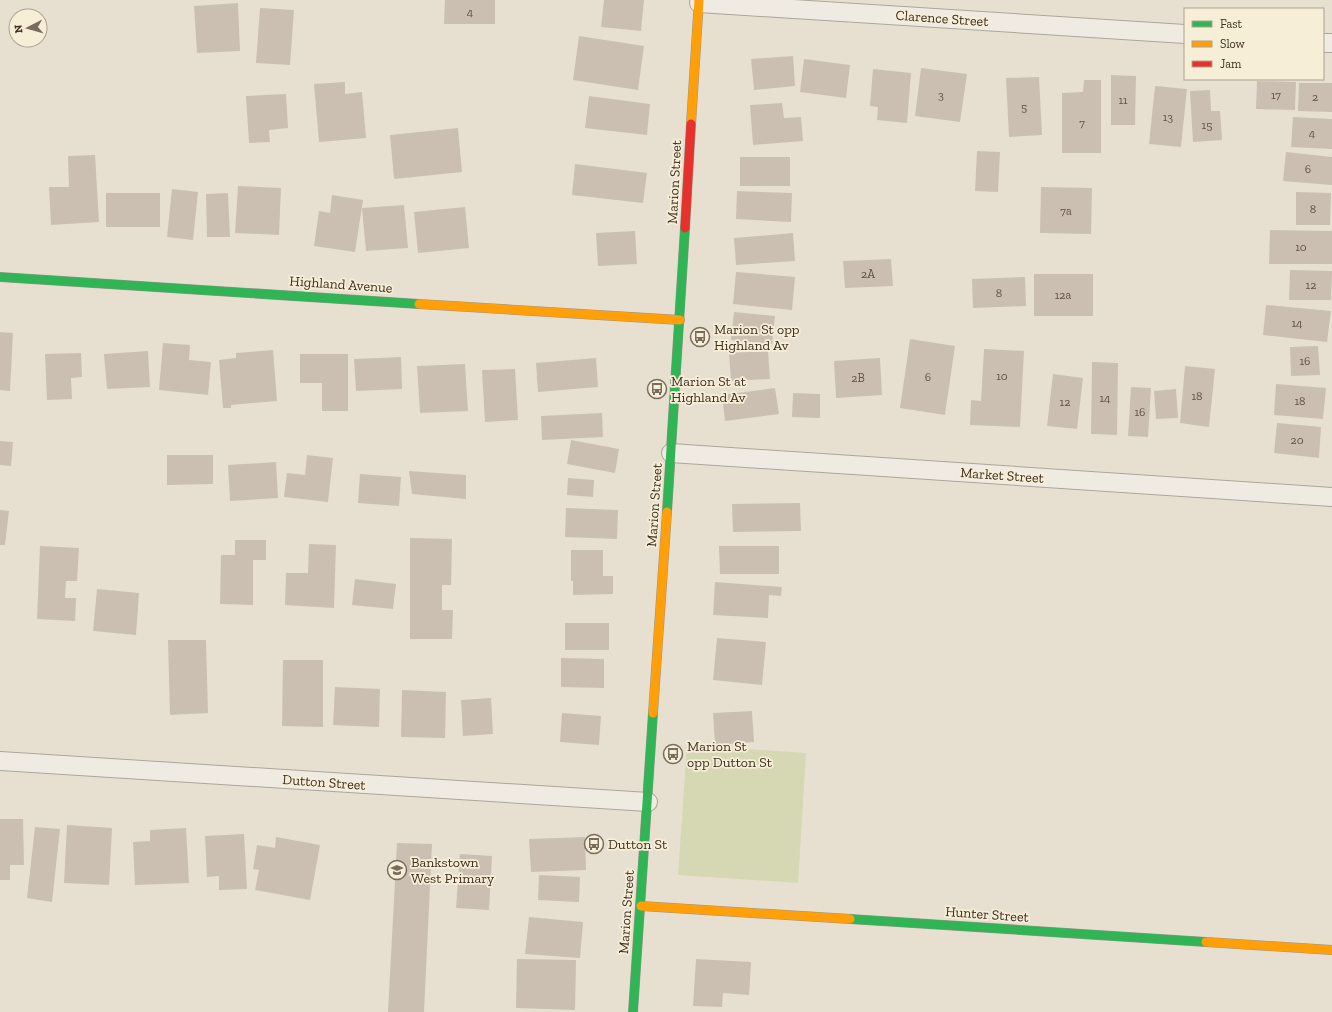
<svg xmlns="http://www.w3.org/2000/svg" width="1332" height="1012" font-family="'Zilla Slab',serif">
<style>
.green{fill:#d6d7b3}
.building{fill:#cbbfb2}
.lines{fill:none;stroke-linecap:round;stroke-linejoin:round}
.street-casing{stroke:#ada599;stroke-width:20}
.fast-casing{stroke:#9c958a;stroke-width:10}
.slow-casing{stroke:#9c958a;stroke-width:10}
.jam-casing{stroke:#9c958a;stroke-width:10}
.street{stroke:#efebe3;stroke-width:18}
.fast{stroke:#30b455;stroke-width:9}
.slow{stroke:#ff9f0a;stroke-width:9}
.jam{stroke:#e5322d;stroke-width:9}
.labels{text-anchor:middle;stroke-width:3.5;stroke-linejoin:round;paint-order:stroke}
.number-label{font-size:12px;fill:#605244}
.street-label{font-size:14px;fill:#3d2e20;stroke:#f7eed8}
.poi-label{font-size:14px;fill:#3d2e20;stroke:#f7eed8;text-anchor:start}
</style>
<rect width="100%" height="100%" fill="#e7e0d1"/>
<path class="green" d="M 687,745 L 806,753 L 798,883 L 678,875 Z"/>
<g class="building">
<path d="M 445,0 L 495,0 L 495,24 L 444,24 Z"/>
<path d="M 604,0 L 644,0 L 641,31 L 601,27 Z"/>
<path d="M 238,3 L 240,51 L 197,53 L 194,6 Z"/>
<path d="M 260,8 L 294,10 L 290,65 L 256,63 Z"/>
<path d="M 579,36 L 644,46 L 638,90 L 573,80 Z"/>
<path d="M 793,56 L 795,86 L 754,90 L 751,59 Z"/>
<path d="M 804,59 L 850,65 L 846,98 L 800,92 Z"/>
<path d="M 921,68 L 967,74 L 960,122 L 915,116 Z"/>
<path d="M 873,69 L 911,73 L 907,123 L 877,120 L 878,107 L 870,106 Z"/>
<path d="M 1111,75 L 1136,76 L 1135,125 L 1111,125 Z"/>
<path d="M 1039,77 L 1042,135 L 1009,137 L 1006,78 Z"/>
<path d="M 1084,80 L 1101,80 L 1101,153 L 1062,153 L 1062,93 L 1083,92 Z"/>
<path d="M 1257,81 L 1296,82 L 1295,110 L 1256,109 Z"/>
<path d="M 345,82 L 345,94 L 362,92 L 366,138 L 319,142 L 314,84 Z"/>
<path d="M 1299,83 L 1332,83 L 1332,112 L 1298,111 Z"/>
<path d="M 1155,86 L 1187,89 L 1181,147 L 1149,144 Z"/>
<path d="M 1210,90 L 1211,111 L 1220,111 L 1222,140 L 1193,142 L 1190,91 Z"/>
<path d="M 286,94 L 288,128 L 269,130 L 270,142 L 249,143 L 246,96 Z"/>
<path d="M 589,96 L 650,104 L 647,135 L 585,128 Z"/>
<path d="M 782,103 L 784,118 L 801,117 L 803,141 L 753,145 L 750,105 Z"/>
<path d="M 1293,117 L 1332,119 L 1332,149 L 1291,147 Z"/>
<path d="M 458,128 L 462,172 L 394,179 L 390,135 Z"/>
<path d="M 977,151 L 1000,152 L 998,192 L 975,191 Z"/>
<path d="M 1286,152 L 1332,157 L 1332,185 L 1283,181 Z"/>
<path d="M 95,155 L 99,222 L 51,225 L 49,187 L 69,187 L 68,156 Z"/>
<rect x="740" y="157" width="50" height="29"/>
<path d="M 575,164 L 647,173 L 643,203 L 572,195 Z"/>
<path d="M 238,186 L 281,188 L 279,235 L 235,233 Z"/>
<path d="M 1041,187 L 1092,188 L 1091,234 L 1040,233 Z"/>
<path d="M 172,189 L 198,192 L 193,240 L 167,237 Z"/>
<path d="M 737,191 L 792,193 L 791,222 L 736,219 Z"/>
<path d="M 1296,192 L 1331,193 L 1330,225 L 1296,225 Z"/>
<rect x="106" y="193" width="54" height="34"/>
<path d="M 228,193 L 230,237 L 207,237 L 206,194 Z"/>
<path d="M 332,195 L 363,200 L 355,252 L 314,246 L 319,211 L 330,213 Z"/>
<path d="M 404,205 L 408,248 L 366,251 L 362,208 Z"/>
<path d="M 465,207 L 469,248 L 418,253 L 414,212 Z"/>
<path d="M 1270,230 L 1332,231 L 1332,264 L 1269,264 Z"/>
<path d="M 635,231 L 637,264 L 598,266 L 596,233 Z"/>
<path d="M 793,233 L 795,261 L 736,265 L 734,238 Z"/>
<path d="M 891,259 L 893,286 L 845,288 L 843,261 Z"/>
<path d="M 1290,270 L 1332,271 L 1331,300 L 1289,300 Z"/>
<path d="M 736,272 L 795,277 L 792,310 L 733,304 Z"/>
<rect x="1034" y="274" width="59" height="42"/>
<path d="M 1025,277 L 1026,306 L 973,308 L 972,279 Z"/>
<path d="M 1266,305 L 1331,311 L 1327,342 L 1263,335 Z"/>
<path d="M 734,312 L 775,316 L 772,344 L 731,340 Z"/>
<path d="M 0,332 L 13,333 L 10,391 L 0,390 Z"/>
<path d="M 910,339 L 955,346 L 945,415 L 900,408 Z"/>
<path d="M 163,343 L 190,345 L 189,360 L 211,362 L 208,395 L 159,390 Z"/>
<path d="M 1318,346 L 1320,375 L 1291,376 L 1290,347 Z"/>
<path d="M 984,349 L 1024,351 L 1020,427 L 970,425 L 971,400 L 981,401 Z"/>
<path d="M 273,350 L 277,401 L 231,405 L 231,408 L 223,408 L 219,360 L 236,358 L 236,353 Z"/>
<path d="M 148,351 L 150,387 L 107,389 L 104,354 Z"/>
<path d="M 768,351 L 770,379 L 731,381 L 729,353 Z"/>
<path d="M 81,353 L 82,377 L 71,378 L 72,399 L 47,400 L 45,354 Z"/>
<path d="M 300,354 L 348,354 L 348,411 L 322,411 L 322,383 L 300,383 Z"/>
<path d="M 401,357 L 402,389 L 356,391 L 354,359 Z"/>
<path d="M 596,358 L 598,387 L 538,392 L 536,363 Z"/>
<path d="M 880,358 L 882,395 L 836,398 L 834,361 Z"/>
<path d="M 1092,362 L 1118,363 L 1117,435 L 1091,434 Z"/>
<path d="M 465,364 L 468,411 L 420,413 L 417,366 Z"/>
<path d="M 1185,366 L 1215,369 L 1209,427 L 1180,423 Z"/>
<path d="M 515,369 L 518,420 L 485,422 L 482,370 Z"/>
<path d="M 1053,374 L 1083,378 L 1077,429 L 1047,426 Z"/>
<path d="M 1276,384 L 1326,388 L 1323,419 L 1274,415 Z"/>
<path d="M 1131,387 L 1151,388 L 1148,437 L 1128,436 Z"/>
<path d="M 775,388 L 779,414 L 725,421 L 722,395 Z"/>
<path d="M 1176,389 L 1178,418 L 1156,419 L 1154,391 Z"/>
<path d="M 793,393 L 820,394 L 820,418 L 792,417 Z"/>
<path d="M 602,413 L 603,437 L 542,440 L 541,416 Z"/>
<path d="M 1277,423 L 1321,427 L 1319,458 L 1274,453 Z"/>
<path d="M 571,440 L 619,449 L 615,473 L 567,464 Z"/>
<path d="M 0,441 L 13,442 L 11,466 L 0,465 Z"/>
<path d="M 167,455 L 213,455 L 213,484 L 167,485 Z"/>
<path d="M 307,455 L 333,458 L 328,502 L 284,497 L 287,473 L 305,475 Z"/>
<path d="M 276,462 L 278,498 L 230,501 L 228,465 Z"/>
<path d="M 409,471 L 466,475 L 466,499 L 412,494 Z"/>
<path d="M 360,474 L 401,477 L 399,506 L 358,503 Z"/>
<path d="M 568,478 L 594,480 L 593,497 L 567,495 Z"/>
<path d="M 800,503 L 801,531 L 733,532 L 732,504 Z"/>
<path d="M 566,508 L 618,510 L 617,539 L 565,537 Z"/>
<path d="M 0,510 L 9,511 L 5,545 L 0,545 Z"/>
<path d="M 410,538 L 452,539 L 451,585 L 442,585 L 442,610 L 453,610 L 452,639 L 410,639 Z"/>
<path d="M 235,540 L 266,540 L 266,560 L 253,560 L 253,605 L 220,604 L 221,555 L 235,555 Z"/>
<path d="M 309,544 L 336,545 L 334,608 L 285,605 L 286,573 L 308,573 Z"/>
<path d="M 40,546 L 79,548 L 77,581 L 66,581 L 65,598 L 76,598 L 75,621 L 37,619 Z"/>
<path d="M 719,546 L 779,546 L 779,574 L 720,574 Z"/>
<path d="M 571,550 L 603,550 L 603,576 L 613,576 L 613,594 L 573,595 L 573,581 L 571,581 Z"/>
<path d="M 355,579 L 396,584 L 393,609 L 352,605 Z"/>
<path d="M 715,582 L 782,587 L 781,596 L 769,595 L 768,618 L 713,615 Z"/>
<path d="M 97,589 L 139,593 L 136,635 L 93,631 Z"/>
<rect x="565" y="623" width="44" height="27"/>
<path d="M 717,638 L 766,642 L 762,685 L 713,680 Z"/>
<path d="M 168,640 L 206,640 L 208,713 L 170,715 Z"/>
<path d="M 561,658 L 604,659 L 604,688 L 561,687 Z"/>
<path d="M 283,660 L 323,660 L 323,727 L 282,726 Z"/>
<path d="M 335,687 L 380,689 L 379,727 L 333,725 Z"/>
<path d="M 402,690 L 446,692 L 445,738 L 401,737 Z"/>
<path d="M 491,698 L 493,734 L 463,736 L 461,700 Z"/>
<path d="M 752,711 L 754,742 L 715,745 L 713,713 Z"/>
<path d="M 562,713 L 601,716 L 599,745 L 560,742 Z"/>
<path d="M 0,819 L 23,819 L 24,865 L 10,865 L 10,880 L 0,880 Z"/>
<path d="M 67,825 L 112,828 L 109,885 L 64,883 Z"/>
<path d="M 35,827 L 60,829 L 52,902 L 27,898 Z"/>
<path d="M 186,828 L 189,883 L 135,885 L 133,842 L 150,841 L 150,830 Z"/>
<path d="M 244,834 L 247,889 L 219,890 L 219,876 L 207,877 L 205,836 Z"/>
<path d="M 276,837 L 320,845 L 310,900 L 255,890 L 259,870 L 253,869 L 257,845 L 275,848 Z"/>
<path d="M 585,837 L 586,870 L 531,872 L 529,839 Z"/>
<path d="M 397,843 L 432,844 L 424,1012 L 388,1012 Z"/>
<path d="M 460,854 L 492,856 L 489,910 L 456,908 Z"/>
<path d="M 539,875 L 580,877 L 579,902 L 538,900 Z"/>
<path d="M 529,917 L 583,922 L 580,958 L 525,954 Z"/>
<path d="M 517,959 L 576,960 L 575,1010 L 516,1008 Z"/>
<path d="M 696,959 L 751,962 L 749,995 L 723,993 L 722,1007 L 693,1006 Z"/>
</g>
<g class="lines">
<defs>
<g id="street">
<path d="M 699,3 L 1185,34"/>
<path d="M 1323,43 L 1332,43"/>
<path d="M 671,453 L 1332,497"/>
<path d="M 0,761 L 648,802"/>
</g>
<g id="fast">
<path d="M 0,277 L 419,304"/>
<path d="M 667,512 L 685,228"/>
<path d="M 850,919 L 1206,942"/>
<path d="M 633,1012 L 653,713"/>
</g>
<g id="slow">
<path d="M 691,124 L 699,0"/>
<path d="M 419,304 L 680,320"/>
<path d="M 653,713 L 667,512"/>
<path d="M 641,906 L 850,919"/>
<path d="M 1206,942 L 1332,950"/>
</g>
<path id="jam" d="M 685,228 L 691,124"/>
</defs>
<use href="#street" class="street-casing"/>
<use href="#fast" class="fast-casing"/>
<use href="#slow" class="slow-casing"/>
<use href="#jam" class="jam-casing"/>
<use href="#street" class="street"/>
<use href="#fast" class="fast"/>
<use href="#slow" class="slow"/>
<use href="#jam" class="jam"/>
</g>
<defs>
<symbol id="bus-ring" viewBox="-11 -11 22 22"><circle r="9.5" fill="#f7eed8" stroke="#786c5e" stroke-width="1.5"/><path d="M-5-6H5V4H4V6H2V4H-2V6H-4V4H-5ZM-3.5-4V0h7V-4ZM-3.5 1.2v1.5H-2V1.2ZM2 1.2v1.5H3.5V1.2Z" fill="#786c5e"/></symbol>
<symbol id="school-ring" viewBox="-11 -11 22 22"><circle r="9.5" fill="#f7eed8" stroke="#786c5e" stroke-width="1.5"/><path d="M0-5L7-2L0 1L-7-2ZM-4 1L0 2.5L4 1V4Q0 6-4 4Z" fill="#786c5e"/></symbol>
</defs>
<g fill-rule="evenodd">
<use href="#bus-ring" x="689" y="326" width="22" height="22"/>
<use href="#bus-ring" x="646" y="378" width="22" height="22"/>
<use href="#bus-ring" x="662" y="743" width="22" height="22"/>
<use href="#bus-ring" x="583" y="833" width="22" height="22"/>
<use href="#school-ring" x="386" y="859" width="22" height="22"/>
</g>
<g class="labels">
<g class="number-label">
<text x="470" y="16">4</text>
<text x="941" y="99">3</text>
<text x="1276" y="99">17</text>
<text x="1315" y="101">2</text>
<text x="1123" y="104">11</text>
<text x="1024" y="111">5</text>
<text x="1168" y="121">13</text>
<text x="1082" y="127">7</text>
<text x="1207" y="129">15</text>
<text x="1312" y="137">4</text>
<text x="1308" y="173">6</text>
<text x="1313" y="213">8</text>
<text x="1066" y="215">7a</text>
<text x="1301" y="251">10</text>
<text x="868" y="278">2A</text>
<text x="1311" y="289">12</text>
<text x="999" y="297">8</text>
<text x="1063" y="299">12a</text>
<text x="1297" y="327">14</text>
<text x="1305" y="365">16</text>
<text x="1002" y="380">10</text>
<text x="928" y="381">6</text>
<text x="858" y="382">2B</text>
<text x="1197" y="400">18</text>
<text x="1105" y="402">14</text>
<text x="1300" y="405">18</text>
<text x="1065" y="406">12</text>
<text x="1140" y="416">16</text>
<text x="1297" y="444">20</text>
</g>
<g class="street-label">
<text transform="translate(942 18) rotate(4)" y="5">Clarence Street</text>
<text transform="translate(674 182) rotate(-87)" y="5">Marion Street</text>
<text transform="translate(341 284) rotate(4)" y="5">Highland Avenue</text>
<text transform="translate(1002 475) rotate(4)" y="5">Market Street</text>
<text transform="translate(654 505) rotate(-86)" y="5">Marion Street</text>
<text transform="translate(324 782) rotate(4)" y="5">Dutton Street</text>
<text transform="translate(626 912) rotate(-86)" y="5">Marion Street</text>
<text transform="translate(987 914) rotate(4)" y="5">Hunter Street</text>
</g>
<g class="poi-label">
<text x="714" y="334">Marion St opp<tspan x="714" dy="16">Highland Av</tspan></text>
<text x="671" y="386">Marion St at<tspan x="671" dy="16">Highland Av</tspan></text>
<text x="687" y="751">Marion St<tspan x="687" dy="16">opp Dutton St</tspan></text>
<text x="608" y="849">Dutton St</text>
<text x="411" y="867">Bankstown<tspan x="411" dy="16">West Primary</tspan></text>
</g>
</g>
<rect x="1184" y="8" width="140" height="72" fill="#f7eed8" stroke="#ada18e"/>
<rect x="1192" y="21" width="20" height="6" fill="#30b455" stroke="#ada18e"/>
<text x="1220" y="28" font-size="12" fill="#3d2e20">Fast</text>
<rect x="1192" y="41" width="20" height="6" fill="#ff9f0a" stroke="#ada18e"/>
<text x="1220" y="48" font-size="12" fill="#3d2e20">Slow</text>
<rect x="1192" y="61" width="20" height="6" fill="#e5322d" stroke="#ada18e"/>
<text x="1220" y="68" font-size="12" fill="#3d2e20">Jam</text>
<g transform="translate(28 28) rotate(264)"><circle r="19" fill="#f7eed8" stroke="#ada18e"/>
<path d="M0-3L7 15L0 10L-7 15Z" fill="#786c5e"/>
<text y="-6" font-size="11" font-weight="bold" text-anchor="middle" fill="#3d2e20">N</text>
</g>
</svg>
